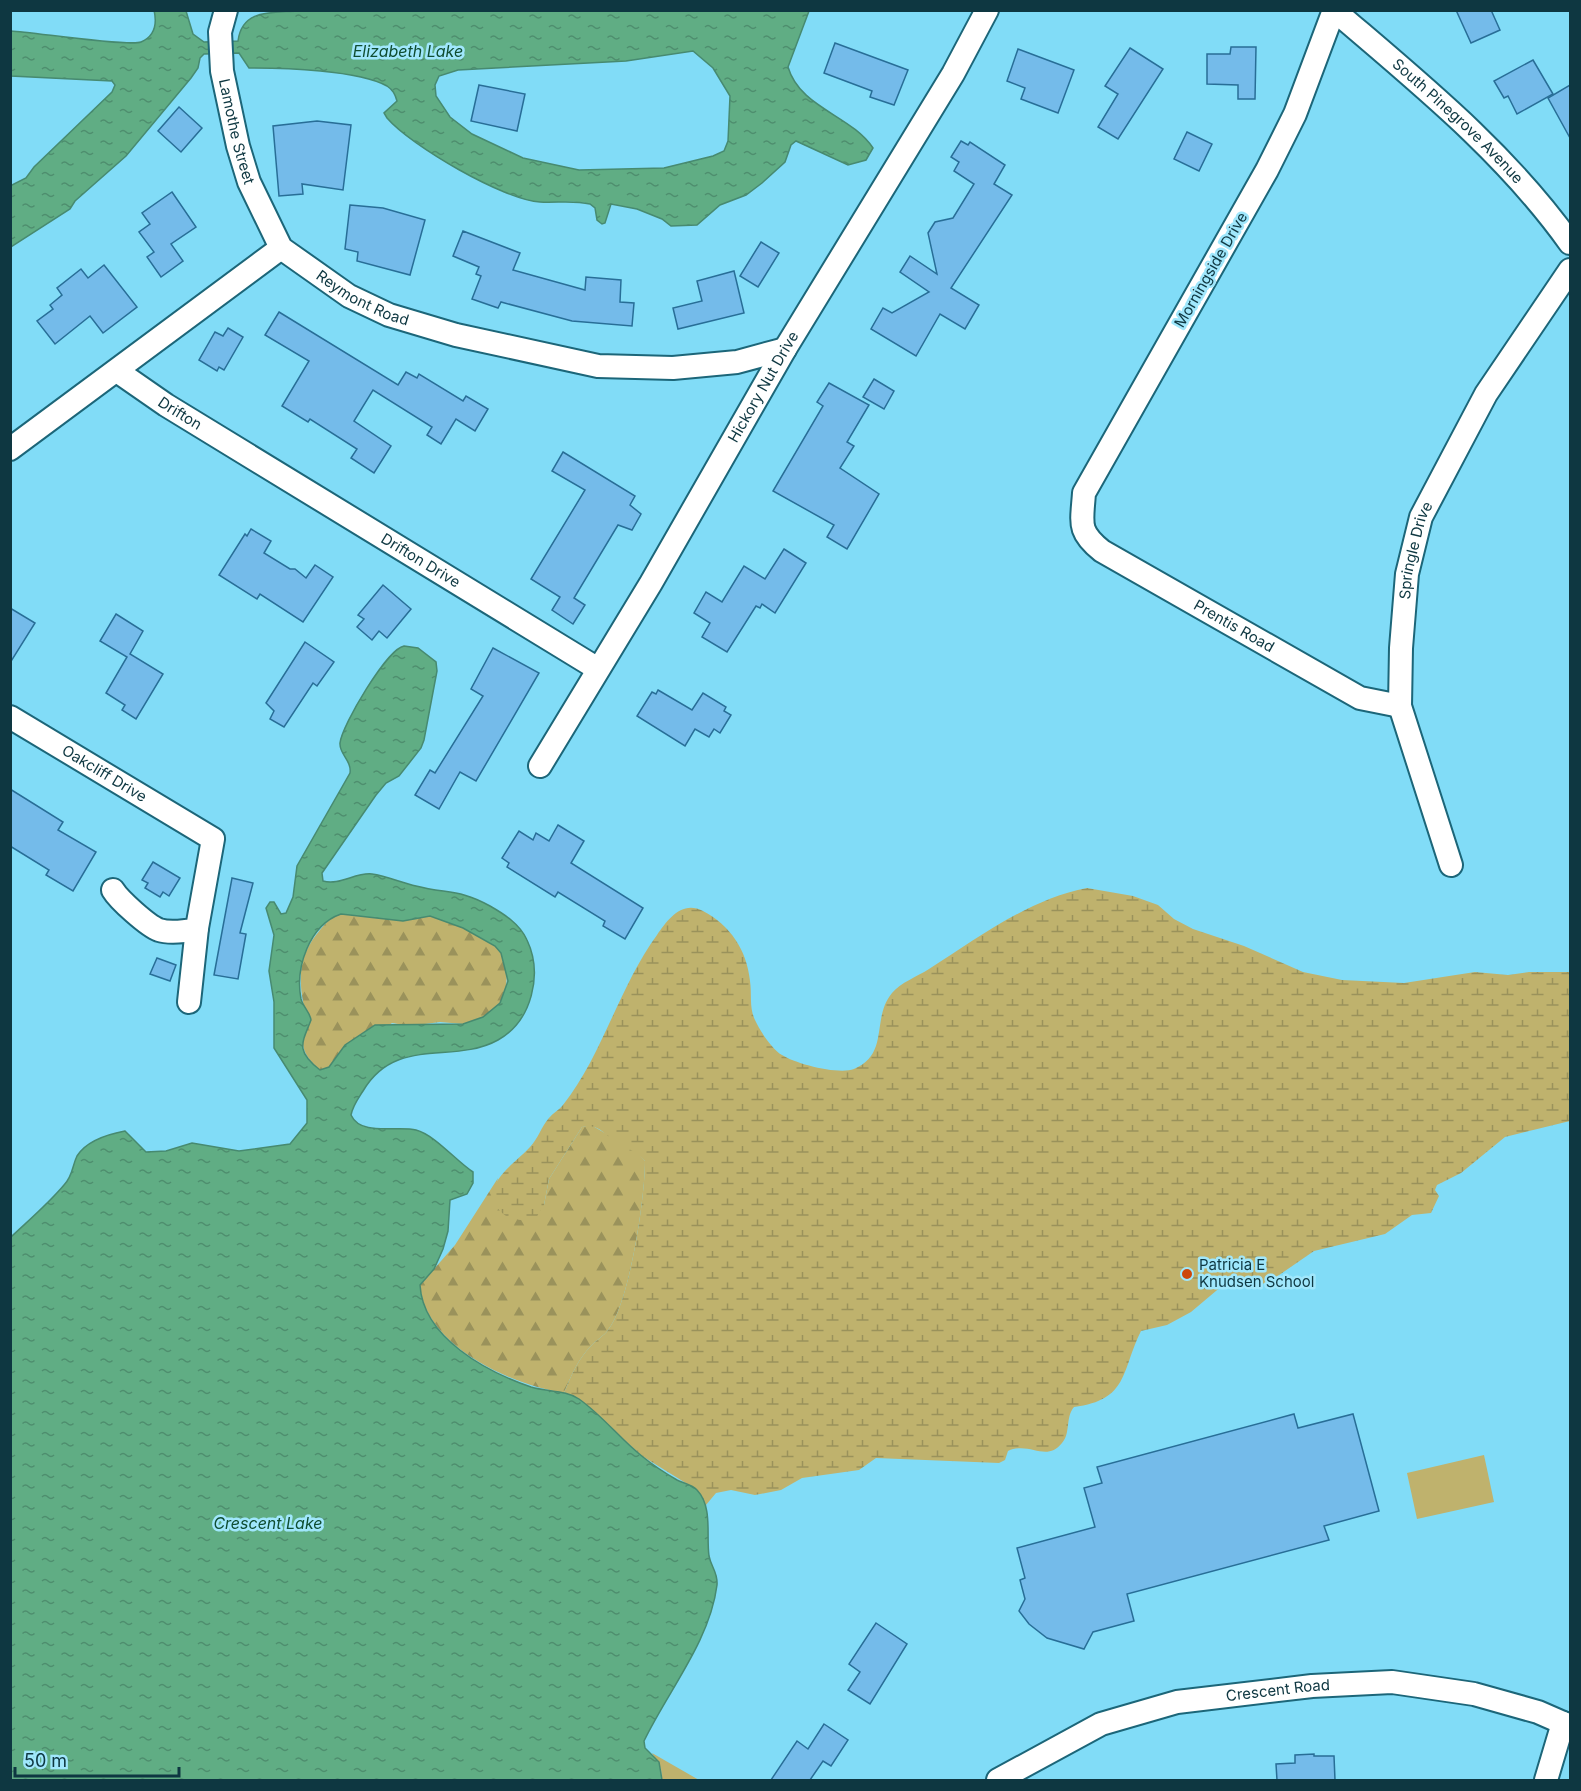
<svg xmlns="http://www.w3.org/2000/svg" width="1581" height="1791" font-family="Inter,sans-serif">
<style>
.forest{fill:url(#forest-firs)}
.wetland{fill:url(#wetland-marsh)}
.park{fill:#bfb26d}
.water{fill:url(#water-ripples);stroke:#478a70;stroke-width:1.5;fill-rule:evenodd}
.building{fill:#74bbea;stroke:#286e97;stroke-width:1.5}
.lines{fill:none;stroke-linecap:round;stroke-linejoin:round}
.minor-casing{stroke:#1c6679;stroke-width:26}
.minor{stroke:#fff;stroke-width:22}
.poi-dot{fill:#cd470c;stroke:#a0e7fc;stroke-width:2}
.labels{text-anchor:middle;stroke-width:5;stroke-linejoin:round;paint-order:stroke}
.street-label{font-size:15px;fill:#0e3741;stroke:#a0e7fc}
.poi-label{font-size:15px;fill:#0e3741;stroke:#a0e7fc;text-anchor:start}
.water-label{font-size:16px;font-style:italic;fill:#0f4d31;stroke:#a0e7fc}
</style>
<defs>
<pattern id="forest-firs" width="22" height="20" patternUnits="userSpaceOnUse" patternTransform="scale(1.5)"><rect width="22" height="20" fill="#bfb26d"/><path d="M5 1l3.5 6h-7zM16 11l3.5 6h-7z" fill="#9a925b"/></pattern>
<pattern id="wetland-marsh" width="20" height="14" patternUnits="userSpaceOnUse" patternTransform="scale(1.5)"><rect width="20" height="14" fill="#bfb26d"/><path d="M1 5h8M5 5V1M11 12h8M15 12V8" fill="none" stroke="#9a925b"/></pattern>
<pattern id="water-ripples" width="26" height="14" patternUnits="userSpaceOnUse" patternTransform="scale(1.5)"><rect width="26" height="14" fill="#60ad84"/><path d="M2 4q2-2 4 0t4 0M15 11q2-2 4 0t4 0" fill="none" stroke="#4e8e6e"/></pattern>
</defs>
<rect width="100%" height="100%" fill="#81dcf7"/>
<g class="forest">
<path d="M 341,914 L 403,921 L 430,916 L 463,928 L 495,946 L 502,953 L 507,972 L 506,989 L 500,1003 L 483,1017 L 463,1024 L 440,1022 L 410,1026 L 392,1023 L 329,1067 L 320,1070 C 305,1058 297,1043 308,1026 C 301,992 293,965 316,935 C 324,925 329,918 341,914 Z"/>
<path d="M 591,1125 L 636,1151 L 645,1161 C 645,1197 630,1302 608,1330 C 604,1336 596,1340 591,1346 C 578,1359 571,1376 564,1393 C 512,1385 424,1346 420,1285 L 455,1245 L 498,1178 L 493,1197 L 544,1205 L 549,1179 L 582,1127 Z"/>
</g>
<path class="wetland" d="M 1087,888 L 1133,896 L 1158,905 L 1174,919 L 1193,929 L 1244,946 L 1303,972 L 1342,980 L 1404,983 L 1475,972 L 1508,975 L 1529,972 L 1570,972 L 1570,1121 L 1505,1137 L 1461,1173 L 1437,1185 L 1435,1190 L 1439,1196 L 1431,1213 L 1412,1215 L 1385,1234 L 1314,1251 L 1269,1282 L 1254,1286 L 1229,1280 L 1191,1312 L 1167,1325 L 1141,1331 C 1121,1371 1129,1400 1074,1407 C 1065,1418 1071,1433 1062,1443 C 1046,1463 1030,1441 1008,1451 L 1005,1460 L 999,1463 L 876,1458 L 859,1470 L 802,1478 L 781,1490 L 755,1495 L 731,1490 L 716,1493 L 706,1505 L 697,1490 L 642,1456 L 578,1398 L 564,1393 C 571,1376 578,1359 591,1346 C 596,1340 604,1336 608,1330 C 630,1302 645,1197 645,1161 C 635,1150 623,1147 612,1139 C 601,1131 597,1124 582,1127 L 549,1179 L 544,1205 L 536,1218 C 522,1221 511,1222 500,1211 C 477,1186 516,1163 530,1147 C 538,1139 541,1127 549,1118 C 553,1113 559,1110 563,1105 C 602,1056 619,987 657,935 C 668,919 682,900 703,911 C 730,925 747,950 750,981 C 752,994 749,1008 755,1020 C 760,1031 772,1049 782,1055 C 796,1064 839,1075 854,1069 C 890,1054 871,1018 892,993 C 900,983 918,976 929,969 C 978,938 1029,899 1087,888 Z"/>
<g class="park">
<path d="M 1484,1455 L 1494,1502 L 1417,1519 L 1407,1473 Z"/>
<path d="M 652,1753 L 699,1780 L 662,1780 L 661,1769 Z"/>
</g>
<g class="water">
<path d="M 154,10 L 186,11 L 193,34 L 204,42 L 238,41 C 242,9 271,13 297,11 L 809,11 L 788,67 C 800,108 851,115 873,148 L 866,160 L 848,165 L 796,141 L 791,145 L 785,162 L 762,183 L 746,195 L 720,205 L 697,225 L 671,226 L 662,219 L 637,209 L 611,204 L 605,223 L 602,224 L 597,220 L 595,208 L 590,204 C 573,200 557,203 540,202 C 504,200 411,146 387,118 L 384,113 L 397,101 C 395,94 393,90 387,86 C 358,70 284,68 249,68 L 239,53 L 204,54 L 200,58 L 198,68 L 191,78 L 126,156 L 75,201 L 70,209 L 11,247 L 10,186 L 26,178 L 34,167 L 112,92 L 115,85 L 112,81 L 11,76 L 11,31 C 32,32 129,47 141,42 C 155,36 157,23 154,10 ZM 693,51 L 713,68 L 730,96 L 728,141 L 724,151 L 713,156 L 664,168 L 579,170 L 523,158 L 472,134 L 450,117 L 436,96 L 435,85 L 439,76 L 458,70 L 626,61 Z"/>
<path d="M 404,646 L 418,648 L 436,662 L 437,671 L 424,740 L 421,748 L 399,776 L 386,783 L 376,795 L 322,873 L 323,881 C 339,886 356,872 372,874 C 387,876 402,883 416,886 C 447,894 460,889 490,906 C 504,914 520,924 527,940 C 543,974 532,1021 498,1040 C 453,1065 396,1035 363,1091 C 358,1099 353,1105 351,1115 C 361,1137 398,1125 416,1130 C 435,1135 456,1161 473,1172 L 473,1183 L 467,1194 L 450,1200 L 448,1231 L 443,1249 L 434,1269 L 420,1285 C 423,1338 487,1372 531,1387 C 547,1392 566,1390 579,1399 C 603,1416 621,1440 643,1457 C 654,1466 665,1473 677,1480 C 683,1483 693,1485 697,1490 C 713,1507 706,1535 709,1556 C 711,1567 718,1572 717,1585 C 710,1641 668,1691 644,1741 L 645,1748 L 659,1762 L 662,1780 L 11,1780 L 11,1237 C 29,1220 48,1204 64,1185 C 73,1176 72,1166 77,1156 C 87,1140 109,1134 125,1131 L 146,1152 L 166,1151 L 192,1143 L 239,1151 L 290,1144 L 307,1123 L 307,1100 L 274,1048 L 274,1002 L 269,971 L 274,935 L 266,908 L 270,902 L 274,902 L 281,914 L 286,913 L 293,897 L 297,866 L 350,773 C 352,761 339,754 340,743 C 342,725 387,649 404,646 ZM 341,914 L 403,921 L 430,916 L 463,928 L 495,946 L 501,953 L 508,981 L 500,1003 L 483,1017 L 463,1024 L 375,1025 L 345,1045 L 329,1067 L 320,1070 C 295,1051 302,1043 311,1020 C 310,1012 303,1007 301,999 C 295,968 309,925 341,914 Z"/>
</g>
<g class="building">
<path d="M 1456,10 L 1491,10 L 1500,30 L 1471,43 Z"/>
<path d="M 835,43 L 908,70 L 894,105 L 870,97 L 872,91 L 824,73 Z"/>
<path d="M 1231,47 L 1256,47 L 1255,99 L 1238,99 L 1238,85 L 1207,84 L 1207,54 L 1230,54 Z"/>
<path d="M 1130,48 L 1163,69 L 1118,139 L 1098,127 L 1118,94 L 1105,86 Z"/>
<path d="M 1018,49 L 1074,70 L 1058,113 L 1021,99 L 1025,88 L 1007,81 Z"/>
<path d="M 1533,60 L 1553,94 L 1517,114 L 1508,96 L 1504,98 L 1494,81 Z"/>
<path d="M 479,85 L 525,94 L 517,131 L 471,121 Z"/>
<path d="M 1570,85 L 1570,138 L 1548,98 Z"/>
<path d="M 179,107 L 202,128 L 181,152 L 158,131 Z"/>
<path d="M 317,121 L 351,125 L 343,190 L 302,184 L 303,194 L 279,196 L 273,126 Z"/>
<path d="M 1187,132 L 1212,144 L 1199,171 L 1174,159 Z"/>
<path d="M 961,141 L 968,145 L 970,142 L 1005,165 L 994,184 L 1012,195 L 951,288 L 979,305 L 965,329 L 940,314 L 916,356 L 871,329 L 883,308 L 892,313 L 929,292 L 900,272 L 910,256 L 937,274 L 928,233 L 935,222 L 953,218 L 974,184 L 954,171 L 959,162 L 951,157 Z"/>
<path d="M 172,192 L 196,227 L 171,244 L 183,261 L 161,277 L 147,257 L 154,252 L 139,232 L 150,224 L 142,213 Z"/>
<path d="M 350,205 L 383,208 L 425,220 L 410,275 L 357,261 L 358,252 L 345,249 Z"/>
<path d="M 463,231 L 520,253 L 513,270 L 585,290 L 586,277 L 621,280 L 620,302 L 634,303 L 632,326 L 572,321 L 501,302 L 498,308 L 472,299 L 481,276 L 476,274 L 479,267 L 453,256 Z"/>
<path d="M 761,242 L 779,253 L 758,287 L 740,276 Z"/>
<path d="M 104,265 L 137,307 L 103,333 L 90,316 L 55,344 L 37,321 L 53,309 L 50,305 L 62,295 L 57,288 L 81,269 L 88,278 Z"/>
<path d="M 734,271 L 744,313 L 678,329 L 673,308 L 702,301 L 697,281 Z"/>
<path d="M 279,312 L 398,385 L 406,372 L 417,378 L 419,374 L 463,401 L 466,396 L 488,409 L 475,431 L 456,419 L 441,444 L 427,435 L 432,427 L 373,390 L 354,421 L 391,446 L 374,473 L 351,458 L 357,449 L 310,419 L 308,422 L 282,406 L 309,361 L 265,335 Z"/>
<path d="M 228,328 L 243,337 L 224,370 L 219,367 L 217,371 L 199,360 L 215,332 L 223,336 Z"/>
<path d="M 874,379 L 894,391 L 884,409 L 863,397 Z"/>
<path d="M 829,383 L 869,405 L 847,442 L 854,446 L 840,468 L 879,494 L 847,549 L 827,537 L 834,525 L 773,491 L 823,406 L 817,402 Z"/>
<path d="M 563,452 L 635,496 L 630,505 L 641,514 L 632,530 L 618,525 L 574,598 L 585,605 L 573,624 L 552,610 L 560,597 L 531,579 L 585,490 L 552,471 Z"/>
<path d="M 251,529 L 271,541 L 264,553 L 290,569 L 295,569 L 306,578 L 315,565 L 333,577 L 303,622 L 260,594 L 257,599 L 219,575 L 245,534 L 247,536 Z"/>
<path d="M 784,549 L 806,563 L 775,613 L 762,604 L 760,608 L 756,606 L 727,652 L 702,637 L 710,623 L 694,613 L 706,592 L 722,602 L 744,566 L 765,579 Z"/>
<path d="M 383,585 L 411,609 L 387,638 L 379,631 L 372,640 L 357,627 L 364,619 L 358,615 Z"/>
<path d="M 10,608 L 35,623 L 10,663 Z"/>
<path d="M 116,614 L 143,631 L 130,654 L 163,674 L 136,719 L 122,710 L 125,705 L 106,693 L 127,657 L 100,641 Z"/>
<path d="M 305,642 L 334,662 L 317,686 L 313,683 L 284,727 L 270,719 L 274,711 L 266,703 Z"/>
<path d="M 493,648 L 539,673 L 476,781 L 460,772 L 439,809 L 415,795 L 430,770 L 435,773 L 483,696 L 471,689 Z"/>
<path d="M 658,690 L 692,710 L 703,693 L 726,707 L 724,711 L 731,715 L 720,733 L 714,729 L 709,737 L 695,729 L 685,746 L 637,716 L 652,692 L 656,694 Z"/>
<path d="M 10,789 L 63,822 L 58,830 L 96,852 L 73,891 L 46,875 L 49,870 L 10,846 Z"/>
<path d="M 558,825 L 584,841 L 571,863 L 643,908 L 625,939 L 603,926 L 605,921 L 558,892 L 555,897 L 507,867 L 509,863 L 502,858 L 519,831 L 533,840 L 536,833 L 549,841 Z"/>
<path d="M 153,862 L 180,878 L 169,896 L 163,892 L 160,897 L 145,888 L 148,883 L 142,880 Z"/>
<path d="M 232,878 L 253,883 L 240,933 L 246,934 L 238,979 L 214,975 Z"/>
<path d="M 157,958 L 176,965 L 170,981 L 150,974 Z"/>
<path d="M 1294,1414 L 1298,1428 L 1353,1414 L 1379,1511 L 1324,1526 L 1329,1540 L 1127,1594 L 1134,1621 L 1093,1632 L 1084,1649 L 1047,1638 L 1029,1624 L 1019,1611 L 1025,1599 L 1020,1580 L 1025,1578 L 1017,1548 L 1095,1527 L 1084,1488 L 1102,1483 L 1097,1467 Z"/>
<path d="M 876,1623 L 907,1644 L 870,1704 L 848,1690 L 860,1672 L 849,1664 Z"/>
<path d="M 824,1724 L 848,1740 L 831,1766 L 823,1761 L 810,1780 L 771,1780 L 797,1741 L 808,1749 Z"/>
<path d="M 1314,1754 L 1314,1756 L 1334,1756 L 1335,1780 L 1277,1780 L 1276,1764 L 1295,1763 L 1295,1755 Z"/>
</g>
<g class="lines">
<defs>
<g id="minor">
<path id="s1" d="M 226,10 L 220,32 L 222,71 L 238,146 L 249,182 L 281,248 L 349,296 L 389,315 L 456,335 L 598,366 L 673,368 L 737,362 L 785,349"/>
<path id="s2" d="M 1334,10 L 1295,114 L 1267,170 L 1084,493 C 1082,523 1077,531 1102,551 L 1360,698 L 1400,706"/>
<path id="s3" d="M 1335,11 C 1419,83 1505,152 1570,243"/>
<path id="s4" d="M 117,371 L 166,405 L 598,669"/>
<path d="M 10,449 L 281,248"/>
<path id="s5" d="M 10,717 L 213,839 L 197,928 C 188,932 168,933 159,930 C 148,926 119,900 113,890"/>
<path id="s6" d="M 540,766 L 651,583 L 785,349 L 953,74 L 987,10"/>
<path id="s7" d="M 1451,865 L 1400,706 L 1401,648 L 1407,574 L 1421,517 L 1486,394 L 1570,270"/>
<path d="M 189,1002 L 197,928"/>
<path id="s8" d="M 998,1780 L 1101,1724 L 1177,1702 L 1312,1686 L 1392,1682 L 1474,1694 L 1538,1712 L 1570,1726"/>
<path d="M 1546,1780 L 1563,1723"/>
</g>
</defs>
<use href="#minor" class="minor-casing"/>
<use href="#minor" class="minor"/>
</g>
<circle class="poi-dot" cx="1187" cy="1274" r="6"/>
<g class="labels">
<g class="street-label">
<text dy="5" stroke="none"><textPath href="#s3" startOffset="165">South Pinegrove Avenue</textPath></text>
<text dy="5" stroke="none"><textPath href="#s1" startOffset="124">Lamothe Street</textPath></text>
<text transform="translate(1211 270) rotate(-60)" y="5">Morningside Drive</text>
<text dy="5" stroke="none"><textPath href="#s1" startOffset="346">Reymont Road</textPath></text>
<text dy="5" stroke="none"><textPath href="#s6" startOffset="440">Hickory Nut Drive</textPath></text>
<text dy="5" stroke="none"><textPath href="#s4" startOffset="76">Drifton</textPath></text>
<text dy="5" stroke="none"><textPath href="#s7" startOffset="324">Springle Drive</textPath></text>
<text dy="5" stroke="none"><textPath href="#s4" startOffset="358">Drifton Drive</textPath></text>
<text dy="5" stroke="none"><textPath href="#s2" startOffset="762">Prentis Road</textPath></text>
<text dy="5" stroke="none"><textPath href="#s5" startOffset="110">Oakcliff Drive</textPath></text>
<text dy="5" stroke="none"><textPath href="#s8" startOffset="298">Crescent Road</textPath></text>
</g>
<g class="poi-label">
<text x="1199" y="1270">Patricia E<tspan x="1199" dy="17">Knudsen School</tspan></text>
</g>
<g class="water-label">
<text x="408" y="57">Elizabeth Lake</text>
<text x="268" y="1529">Crescent Lake</text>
</g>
</g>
<rect width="1581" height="1791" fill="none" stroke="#0e3741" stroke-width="24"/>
<path d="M15 1767v9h164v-9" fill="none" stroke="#0e3741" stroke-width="3"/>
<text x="24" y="1767" font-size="18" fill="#0e3741" stroke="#a0e7fc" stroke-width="4.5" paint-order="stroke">50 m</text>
</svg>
